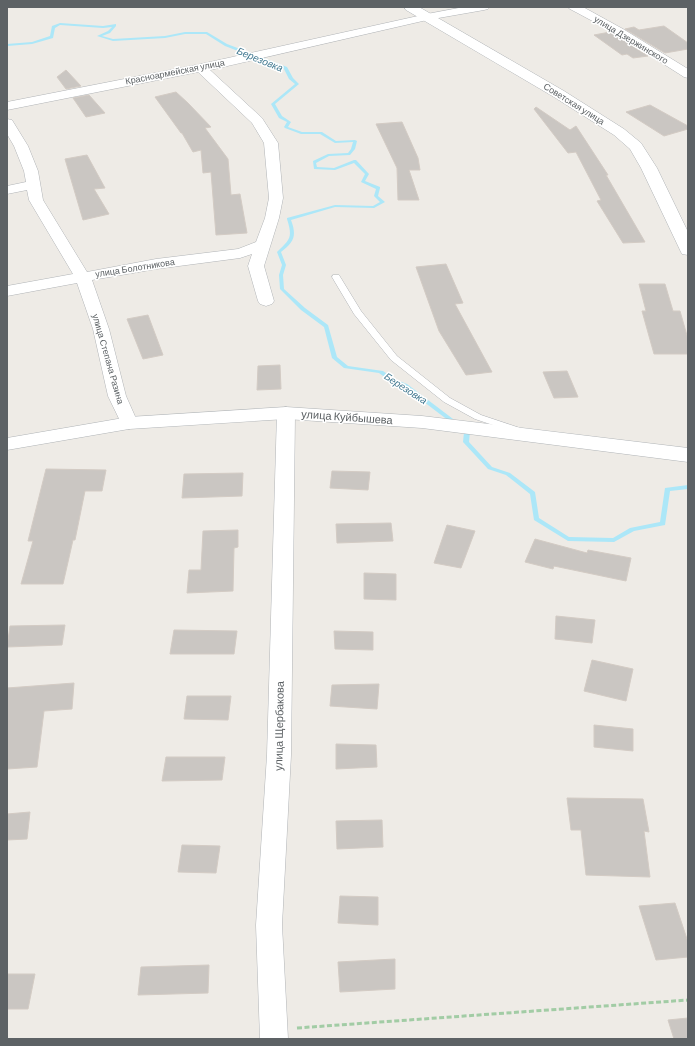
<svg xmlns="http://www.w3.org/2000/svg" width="695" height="1046" font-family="Barlow,sans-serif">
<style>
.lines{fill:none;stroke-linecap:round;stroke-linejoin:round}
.stream{fill:#ace7f8;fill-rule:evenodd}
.building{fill:#cac6c2;stroke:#d3cbc4}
.lane-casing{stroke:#b1b4b7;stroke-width:1}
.street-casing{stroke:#b1b4b7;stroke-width:1}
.secondary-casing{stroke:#b0b4b7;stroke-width:1}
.path{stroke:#a2cca5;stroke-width:3;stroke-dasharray:5 2.5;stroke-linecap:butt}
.lane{fill:#fff;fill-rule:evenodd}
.street{fill:#fff;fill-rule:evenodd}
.secondary{fill:#fff;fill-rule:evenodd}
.labels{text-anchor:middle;stroke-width:3;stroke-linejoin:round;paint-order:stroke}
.far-street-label{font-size:9px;fill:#5d6265;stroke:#fff}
.far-water-label{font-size:10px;font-style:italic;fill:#407890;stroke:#fff}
.street-label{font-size:11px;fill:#5d6265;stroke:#fff}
</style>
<rect width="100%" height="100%" fill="#eeebe6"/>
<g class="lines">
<g class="stream">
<path d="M 60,23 L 103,26 L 116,24 L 116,26 L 110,33 L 102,36 L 113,39 L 165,36 L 185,32 L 207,32 L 227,44 L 287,67 L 293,78 L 299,84 L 275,104 L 282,116 L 291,122 L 288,127 L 302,132 L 322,132 L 336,141 L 355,140 L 357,141 L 355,149 L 350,155 L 329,156 L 316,163 L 317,167 L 334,168 L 354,160 L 356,160 L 369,174 L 365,181 L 380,187 L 380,188 L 378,196 L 385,202 L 374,208 L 335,207 L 291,220 C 297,236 294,242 281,252 L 286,265 L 283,275 L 284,289 L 305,308 L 328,325 L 337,357 L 348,366 L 383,371 L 394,379 L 407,384 L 457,422 L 458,423 L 457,424 L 453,424 L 403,386 L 390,381 L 379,373 L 344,368 L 332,358 L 324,327 L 301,310 L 280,289 L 279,275 L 282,265 L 277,252 C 290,239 293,238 287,219 L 287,218 L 335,205 L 373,206 L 380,202 L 374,196 L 376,189 L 361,182 L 365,174 L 354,163 L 335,170 L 314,169 L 313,161 L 328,154 L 348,153 L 351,149 L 353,142 L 335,143 L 320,134 L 301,134 L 285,128 L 284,127 L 287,122 L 279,118 L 271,104 L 295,84 L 289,79 L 284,69 L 225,46 L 206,34 L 185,34 L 165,38 L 113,41 L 97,36 L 108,31 L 112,27 L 103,28 L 60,25 L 55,28 L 53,38 L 32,44 L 7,46 L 7,44 L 32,42 L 50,36 L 52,26 Z"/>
<path d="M 463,426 L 470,431 L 469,442 L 492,467 L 510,473 L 535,492 L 539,518 L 569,537 L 613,538 L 630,528 L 660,522 L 665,488 L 688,485 L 688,489 L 670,491 L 665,525 L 634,531 L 614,542 L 568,541 L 534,520 L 530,494 L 506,475 L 488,469 L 463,442 L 464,432 L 460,428 Z"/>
</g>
</g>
<g class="building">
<path d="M 664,26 L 688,43 L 688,49 L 665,53 L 625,29 L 634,27 L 639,30 Z"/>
<path d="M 610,32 L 614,34 L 648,56 L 633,58 L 627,54 L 622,55 L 594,35 Z"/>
<path d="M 66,70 L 81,86 L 66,89 L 57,77 Z"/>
<path d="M 176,92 L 188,103 L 211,127 L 205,128 L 228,159 L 231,195 L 240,194 L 247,233 L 216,235 L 211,172 L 203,173 L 201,150 L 193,152 L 182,133 L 181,133 L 155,97 Z"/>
<path d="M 89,95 L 105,113 L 86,117 L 73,98 Z"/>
<path d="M 650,105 L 688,126 L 688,129 L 664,136 L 626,112 Z"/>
<path d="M 536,107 L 570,130 L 576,126 L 608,175 L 606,175 L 645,242 L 623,243 L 597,201 L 601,200 L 576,152 L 568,153 L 534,109 Z"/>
<path d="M 402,122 L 418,158 L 420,170 L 409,170 L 419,200 L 398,200 L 397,168 L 376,124 Z"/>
<path d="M 87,155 L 105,188 L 94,189 L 109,214 L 83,220 L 65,159 Z"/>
<path d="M 446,264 L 463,303 L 455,304 L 492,372 L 466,375 L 439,331 L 416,267 Z"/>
<path d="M 639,284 L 665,284 L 673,311 L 680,311 L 688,339 L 688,354 L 654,354 L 642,311 L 646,311 Z"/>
<path d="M 148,315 L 163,355 L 143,359 L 127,319 Z"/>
<path d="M 280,365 L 281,389 L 257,390 L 258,366 Z"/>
<path d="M 567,371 L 578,397 L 554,398 L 543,372 Z"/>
<path d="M 46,469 L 106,470 L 102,491 L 85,491 L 75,540 L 73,540 L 63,584 L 21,584 L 33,541 L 28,541 Z"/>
<path d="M 332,471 L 370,472 L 368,490 L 330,488 Z"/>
<path d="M 243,473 L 242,496 L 182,498 L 184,474 Z"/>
<path d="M 391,523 L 393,541 L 337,543 L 336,524 Z"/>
<path d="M 447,525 L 475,531 L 461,568 L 434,563 Z"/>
<path d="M 238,530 L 238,547 L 234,548 L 233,591 L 187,593 L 189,570 L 201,570 L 203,531 Z"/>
<path d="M 535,539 L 587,553 L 588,550 L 631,558 L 626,581 L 554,566 L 553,569 L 525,562 Z"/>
<path d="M 364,573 L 396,574 L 396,600 L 364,599 Z"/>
<path d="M 556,616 L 595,620 L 592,643 L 555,639 Z"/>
<path d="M 65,625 L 62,645 L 7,647 L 10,626 Z"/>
<path d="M 174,630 L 237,631 L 234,654 L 170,654 Z"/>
<path d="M 334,631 L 373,632 L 373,650 L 335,649 Z"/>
<path d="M 592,660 L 633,669 L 626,701 L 584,691 Z"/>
<path d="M 74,683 L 72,709 L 44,711 L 37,767 L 7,769 L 7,688 Z"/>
<path d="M 379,684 L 377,709 L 330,706 L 332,685 Z"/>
<path d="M 187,696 L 231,696 L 228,720 L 184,719 Z"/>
<path d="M 594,725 L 633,729 L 633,751 L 594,747 Z"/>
<path d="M 336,744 L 376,745 L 377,767 L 336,769 Z"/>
<path d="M 166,757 L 225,757 L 222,780 L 162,781 Z"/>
<path d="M 567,798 L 643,799 L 649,832 L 644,831 L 650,877 L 586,875 L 581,830 L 571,830 Z"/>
<path d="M 30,812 L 27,839 L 7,840 L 7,814 Z"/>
<path d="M 382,820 L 383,847 L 337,849 L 336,821 Z"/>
<path d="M 182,845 L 220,846 L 216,873 L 178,872 Z"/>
<path d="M 340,896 L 378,897 L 378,925 L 338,923 Z"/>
<path d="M 675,903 L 688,942 L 688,957 L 656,960 L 639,906 Z"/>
<path d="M 395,959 L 395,989 L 340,992 L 338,962 Z"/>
<path d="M 209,965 L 208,993 L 138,995 L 141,967 Z"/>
<path d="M 7,974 L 35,974 L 28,1009 L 7,1009 Z"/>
<path d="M 688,1018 L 688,1039 L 674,1039 L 668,1020 Z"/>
</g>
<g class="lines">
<defs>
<path id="lane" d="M 333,275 L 339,275 L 361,311 L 397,356 L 450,398 L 481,415 L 520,428 L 522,430 L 520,432 L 514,432 L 475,419 L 444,402 L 391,360 L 354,314 L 332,277 Z"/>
<g id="street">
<path d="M 464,7 L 490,7 L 488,9 L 484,10 L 427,20 L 210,70 L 262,118 L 278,143 L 283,198 L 279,218 L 264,266 L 274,301 L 272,304 L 266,306 L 260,304 L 258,301 L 248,266 L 252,254 L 240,258 L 156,269 L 92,280 L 109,329 L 126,396 L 138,423 L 135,427 L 129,429 L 123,427 L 108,396 L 93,329 L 77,283 L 7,296 L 7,286 L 73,274 L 29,200 L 27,190 L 7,194 L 7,186 L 26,182 L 24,171 L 14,146 L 7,134 L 7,119 L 12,120 L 28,146 L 38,171 L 43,200 L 87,272 L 156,259 L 238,249 L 256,242 L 265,218 L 269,198 L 264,143 L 252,123 L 198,72 L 7,110 L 7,102 L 201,64 L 427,14 Z"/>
<path d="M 568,7 L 583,7 L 623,29 L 688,69 L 688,78 L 684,77 L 615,33 L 570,9 Z"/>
<path d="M 286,407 L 292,409 L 295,413 L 291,755 L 282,925 L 288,1039 L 260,1039 L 256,925 L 267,755 L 277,413 L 280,409 Z"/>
</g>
<g id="secondary">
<path d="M 404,7 L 419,7 L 564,91 L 624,129 L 641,143 L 657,168 L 688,232 L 688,255 L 682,254 L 680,250 L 641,168 L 630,149 L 614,135 L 554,97 L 406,10 Z"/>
<path d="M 286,407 L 422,416 L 688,448 L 688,462 L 422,428 L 286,419 L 129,429 L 7,450 L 7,438 L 129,417 Z"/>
</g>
</defs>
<use href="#lane" class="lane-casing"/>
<use href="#street" class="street-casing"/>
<use href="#secondary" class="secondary-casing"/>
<path class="path" d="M 297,1028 L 688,1000"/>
<use href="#lane" class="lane"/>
<use href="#street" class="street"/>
<use href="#secondary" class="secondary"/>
</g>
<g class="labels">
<g class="far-street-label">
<text transform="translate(631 40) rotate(31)" y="3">улица Дзержинского</text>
<text transform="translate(175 72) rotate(-11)" y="3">Красноармейская улица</text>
<text transform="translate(574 104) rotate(32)" y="3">Советская улица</text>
<text transform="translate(135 268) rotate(-9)" y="3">улица Болотникова</text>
<text transform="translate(108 359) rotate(74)" y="3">улица Степана Разина</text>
</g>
<g class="far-water-label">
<text transform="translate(260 59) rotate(22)" y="4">Березовка</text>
<text transform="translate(406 388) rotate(33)" y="4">Березовка</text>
</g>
<g class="street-label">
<text transform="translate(347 417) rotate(4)" y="4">улица Куйбышева</text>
<text transform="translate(279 726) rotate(-89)" y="4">улица Щербакова</text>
</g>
</g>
<rect width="695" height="1046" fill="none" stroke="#5d6265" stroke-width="16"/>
</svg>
